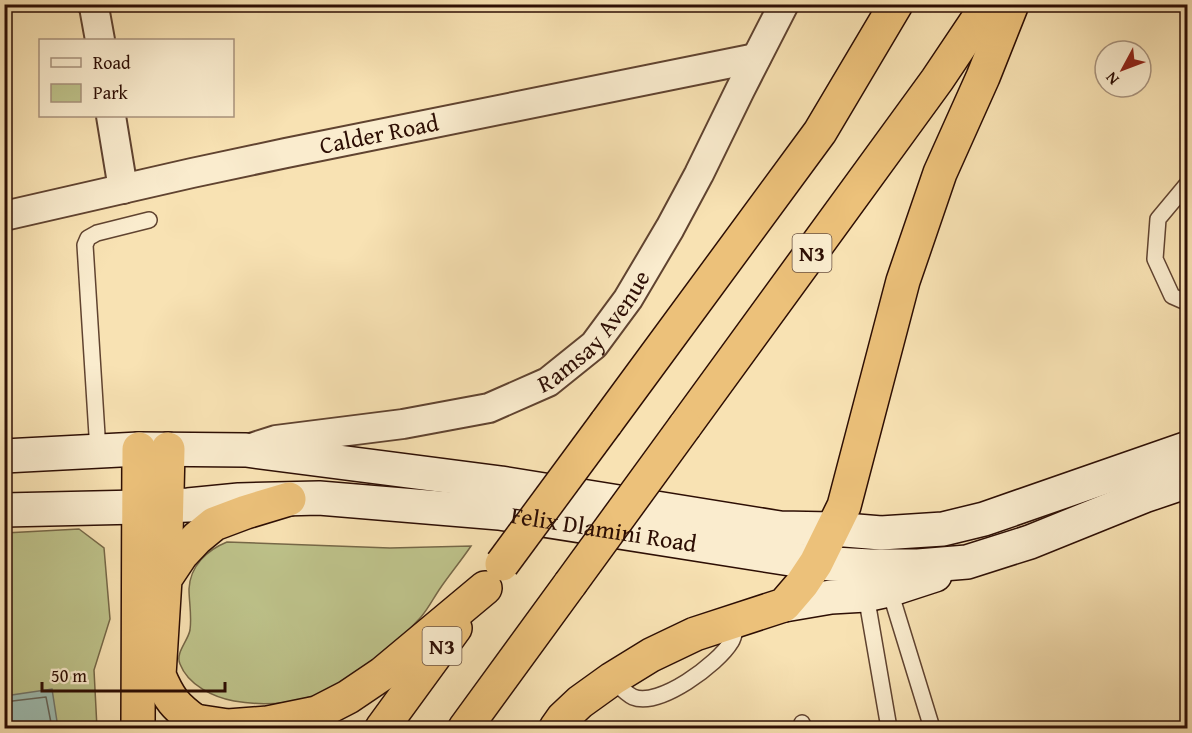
<svg xmlns="http://www.w3.org/2000/svg" width="1192" height="733" font-family="'Gentium Book Plus',serif">
<style>
.green{fill:#bec38b;stroke:#766848;stroke-width:1.5}
.water{fill:#9ebdb2;stroke:#71776c;stroke-width:1.5}
.lines{fill:none;stroke-linecap:round;stroke-linejoin:round}
.shore{stroke:#66665b;stroke-width:1.5}
.service-casing{stroke:#604330;stroke-width:18}
.minor-casing{stroke:#604330;stroke-width:32}
.secondary-casing{stroke:#2d0e04;stroke-width:36}
.motorway-casing{stroke:#2d0e04;stroke-width:36}
.service{stroke:#faecce;stroke-width:15}
.minor{stroke:#faecce;stroke-width:28}
.secondary{stroke:#faecce;stroke-width:33}
.motorway{stroke:#ecc17a;stroke-width:33}
.motorway-bridge-casing{stroke:#2d0e04;stroke-width:36;stroke-linecap:butt}
.motorway-bridge{stroke:#ecc17a;stroke-width:33}
.labels{text-anchor:middle;stroke-width:4.5;stroke-linejoin:round;paint-order:stroke}
.shield{fill:#faecce;stroke:#6a5141;stroke-width:1.5}
.shield-label{font-size:22px;font-weight:bold;fill:#2d0e04}
.street-label{font-size:24px;fill:#2d0e04;stroke:#faecce}
</style>
<rect width="100%" height="100%" fill="#f8e2b3"/>
<filter id="stains"><feTurbulence type="fractalNoise" baseFrequency=".00333" numOctaves="4"/><feColorMatrix values="0 0 0 0 .2 0 0 0 0 .09 0 0 0 0 .02 0 0 0 .5 -.17"/></filter>
<radialGradient id="worn" r=".72"><stop offset=".6" stop-color="#630" stop-opacity="0"/><stop offset="1" stop-color="#630" stop-opacity=".3"/></radialGradient>
<g class="green">
<path d="M 79,529 L 104,548 L 110,619 L 94,670 L 97,728 L 5,728 L 5,533 Z"/>
<path d="M 227,542 L 390,548 L 471,546 C 461,561 449,575 439,590 C 433,599 428,609 421,617 C 405,635 387,651 366,665 C 357,672 347,680 337,686 C 306,703 268,707 234,701 C 213,697 188,685 180,664 C 175,653 188,641 190,630 C 192,616 189,602 189,589 C 190,566 207,550 227,542 Z"/>
</g>
<path class="water" d="M 52,689 L 58,728 L 5,728 L 5,696 Z"/>
<g class="lines">
<path class="shore" d="M 4,702 L 46,697 L 52,728"/>
<defs>
<g id="service">
<path d="M 1188,183 L 1158,219 L 1155,259 L 1172,296 L 1188,303"/>
<path d="M 98,451 L 85,245 L 88,238 L 97,233 L 149,220"/>
<path d="M 889,588 L 932,728"/>
<path d="M 866,595 L 889,728"/>
<path d="M 612,679 C 618,685 626,694 633,697 C 659,708 718,664 731,642 C 735,636 735,627 737,620"/>
<path d="M 802,723 L 804,728"/>
</g>
<g id="minor">
<path d="M 92,4 L 94,7 L 100,40"/>
<path d="M 111,116 L 123,189"/>
<path id="s1" d="M 4,216 L 192,173 L 286,153 L 756,58"/>
<path id="s2" d="M 248,449 L 276,440 L 403,424 L 489,408 L 548,382 L 594,345 L 628,299 L 670,228 L 699,174 L 740,90 L 784,4"/>
</g>
<g id="secondary">
<path d="M 4,456 L 139,449 L 246,450 L 501,483 L 780,528 L 833,529 L 881,533 L 943,529 L 984,519 L 1188,448"/>
<path id="s3" d="M 4,510 L 139,507 L 188,505 L 239,500 L 319,498 L 499,513 L 816,563 L 870,566 L 918,566 L 967,562 L 1030,542 L 1144,496 L 1188,481"/>
<path d="M 784,605 L 831,597 L 866,595 L 889,590 L 935,575"/>
</g>
<g id="motorway">
<path d="M 606,423 L 820,132 L 896,4"/>
<path d="M 685,426 L 937,80 L 988,4"/>
<path d="M 165,579 L 168,449"/>
<path d="M 195,721 C 175,706 169,699 159,675 L 165,579 L 181,555 L 197,538 L 214,524 L 246,512 L 289,499"/>
<path d="M 138,728 L 139,449"/>
<path d="M 185,728 L 195,721 L 228,726 L 268,723 L 317,713 L 348,697 L 382,674 L 485,588"/>
<path d="M 382,728 L 455,628"/>
<path d="M 465,728 L 570,584"/>
<path d="M 556,728 L 563,718 L 580,702 L 612,679 L 651,655 L 695,634 L 784,605 L 802,584 L 816,563 L 844,506 L 903,281 L 940,173 L 983,77 L 1012,4"/>
</g>
</defs>
<use href="#service" class="service-casing"/>
<use href="#minor" class="minor-casing"/>
<use href="#secondary" class="secondary-casing"/>
<use href="#motorway" class="motorway-casing"/>
<use href="#service" class="service"/>
<use href="#minor" class="minor"/>
<use href="#secondary" class="secondary"/>
<use href="#motorway" class="motorway"/>
<defs>
<g id="motorway-bridge">
<path d="M 502,564 L 606,423"/>
<path d="M 570,584 L 685,426"/>
</g>
</defs>
<use href="#motorway-bridge" class="motorway-bridge-casing"/>
<use href="#motorway-bridge" class="motorway-bridge"/>
</g>
<g class="labels">
<g class="shield">
<rect x="792.5" y="234" width="39" height="38" rx="4.5"/>
<rect x="422.5" y="627" width="39" height="38" rx="4.5"/>
</g>
<g class="shield-label">
<text x="812" y="261">N3</text>
<text x="442" y="654">N3</text>
</g>
<g class="street-label">
<text dy="8" stroke="none"><textPath href="#s1" startOffset="384">Calder Road</textPath></text>
<text dy="8" stroke="none"><textPath href="#s2" startOffset="378">Ramsay Avenue</textPath></text>
<text dy="8" stroke="none"><textPath href="#s3" startOffset="602">Felix Dlamini Road</textPath></text>
</g>
</g>
<rect width="1192" height="733" fill="none" stroke="#f8e2b3" stroke-width="24"/>
<rect x="6" y="6" width="1180" height="721" fill="none" stroke="#2d0e04" stroke-width="3"/>
<rect x="12" y="12" width="1168" height="709" fill="none" stroke="#2d0e04" stroke-width="1.5"/>
<rect x="39" y="39" width="195" height="78" fill="#faecce" stroke="#a8937d" stroke-width="1.5"/>
<rect x="51" y="58" width="30" height="9" fill="#faecce" stroke="#a8937d" stroke-width="1.5"/>
<text x="93" y="69" font-size="18" fill="#2d0e04">Road</text>
<rect x="51" y="84" width="30" height="18" fill="#bec38b" stroke="#a8937d" stroke-width="1.5"/>
<text x="93" y="99" font-size="18" fill="#2d0e04">Park</text>
<g transform="translate(1123 69) rotate(229)"><circle r="28" fill="#faecce" stroke="#a8937d" stroke-width="1.5"/>
<path d="M0-4.5L10 22L0 15L-10 22Z" fill="#8f2418"/>
<text y="-9" font-size="16" font-weight="bold" text-anchor="middle" fill="#2d0e04">N</text>
</g>
<path d="M42 682v9h183v-9" fill="none" stroke="#2d0e04" stroke-width="3"/>
<text x="51" y="682" font-size="18" fill="#2d0e04" stroke="#faecce" stroke-width="4.5" paint-order="stroke">50 m</text>
<rect width="100%" height="100%" filter="url(#stains)"/>
<rect width="100%" height="100%" fill="url(#worn)"/>
</svg>
